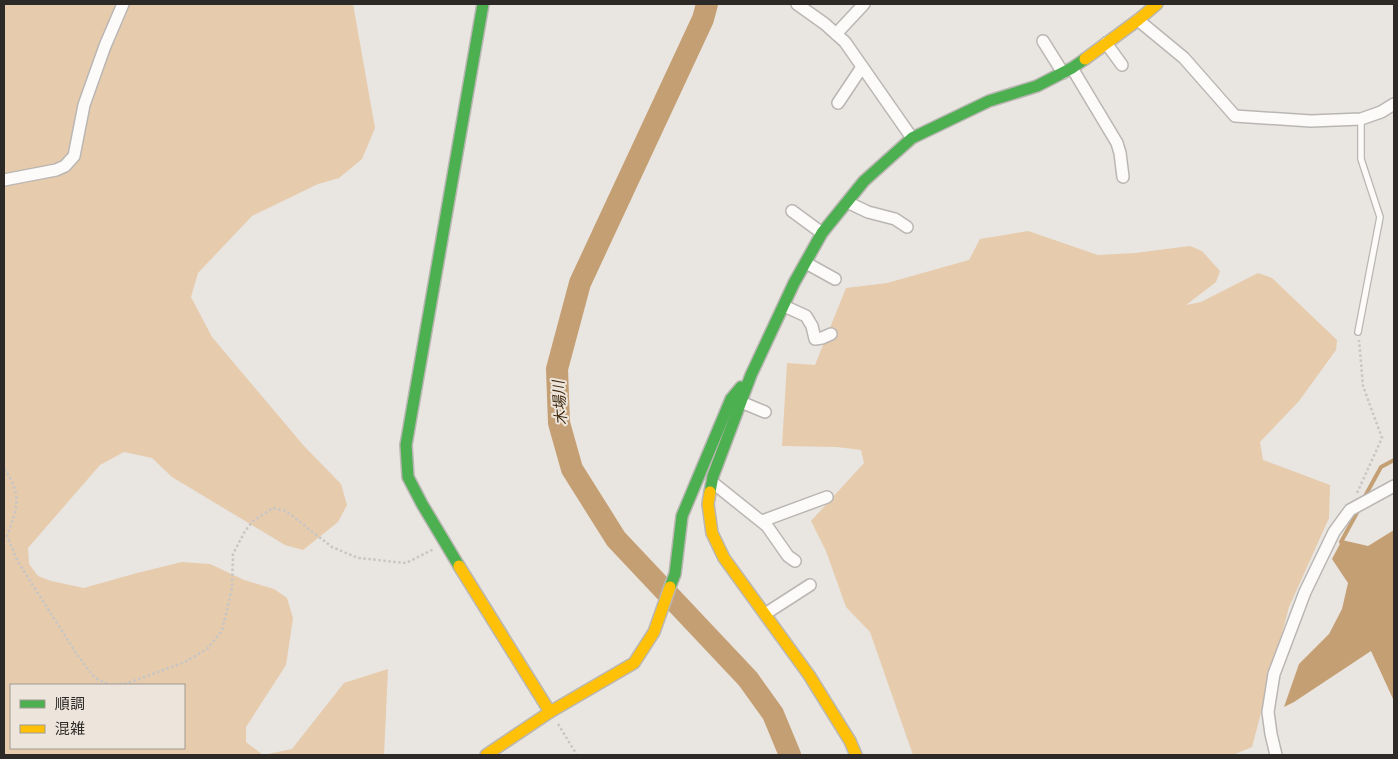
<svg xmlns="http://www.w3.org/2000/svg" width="1398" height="759" font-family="Signika,'Noto Sans JP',sans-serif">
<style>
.green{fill:#e6cbad;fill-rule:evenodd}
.water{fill:#c59f74}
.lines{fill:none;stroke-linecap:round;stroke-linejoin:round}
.stream{stroke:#c59f74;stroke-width:4}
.river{stroke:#c59f74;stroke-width:22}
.lane-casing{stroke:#bab6b3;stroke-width:8}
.street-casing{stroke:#bab6b3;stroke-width:14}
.fast-casing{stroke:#bab6b3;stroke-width:14}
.slow-casing{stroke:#bab6b3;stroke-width:14}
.path{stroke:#c8c6c5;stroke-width:2.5;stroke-dasharray:2.5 2.5;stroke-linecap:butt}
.lane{stroke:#fcfbfa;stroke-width:5.5}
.street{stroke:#fcfbfa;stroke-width:11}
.fast{stroke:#4caf50;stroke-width:11}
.slow{stroke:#ffc107;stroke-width:11}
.labels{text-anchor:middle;stroke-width:4;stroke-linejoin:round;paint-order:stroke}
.water-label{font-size:15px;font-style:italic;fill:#3e280d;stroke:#ede5dc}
</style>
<rect width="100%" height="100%" fill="#e9e5e0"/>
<g class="green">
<path d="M 4,4 L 353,4 L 375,128 L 362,159 L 339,178 L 318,184 L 252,216 L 198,273 L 191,297 L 212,337 L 304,446 L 341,484 L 347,505 L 338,522 L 303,550 L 285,545 L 172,477 L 152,458 L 124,452 L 100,465 L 28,548 L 29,564 L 38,576 L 51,581 L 84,588 L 137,573 L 182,562 L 210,564 L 244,580 L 274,589 L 287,598 L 293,618 L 286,665 L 246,727 L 246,742 L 263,755 L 4,755 ZM 11,685 L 184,685 L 184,748 L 11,748 Z"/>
<path d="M 1028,231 L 1098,255 L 1135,253 L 1190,246 L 1202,251 L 1220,271 L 1216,282 L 1186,305 L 1201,302 L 1258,273 L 1272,278 L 1337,340 L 1336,350 L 1299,401 L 1260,442 L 1263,460 L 1330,485 L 1329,518 L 1289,607 L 1252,747 L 1233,755 L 913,755 L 870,632 L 846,607 L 826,551 L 811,521 L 864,463 L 861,450 L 837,447 L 782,446 L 787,363 L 815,365 L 846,288 L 887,283 L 969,260 L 980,239 Z"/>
<path d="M 388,669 L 384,755 L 263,755 L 292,749 L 344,683 Z"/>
</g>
<path class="water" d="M 1394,530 L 1394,701 L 1371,651 L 1294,702 L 1284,707 L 1299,664 L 1329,634 L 1342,609 L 1348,583 L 1332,559 L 1342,540 L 1368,546 Z"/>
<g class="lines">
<g class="stream">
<path d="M 1364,498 L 1381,467 L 1394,460"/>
<path d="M 1341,542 L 1359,509"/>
</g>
<path class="river" d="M 707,4 L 703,19 L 580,283 L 557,369 L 559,423 L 572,469 L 616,539 L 748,679 L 773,714 L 790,755"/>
<defs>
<path id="lane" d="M 1358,332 L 1380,217 L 1361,159 L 1361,119"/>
<g id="street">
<path d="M 797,4 L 825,24 L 845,42 L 912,138"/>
<path d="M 1138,20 L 1184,58 L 1235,116 L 1311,121 L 1361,119 L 1381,112 L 1394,104"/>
<path d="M 836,34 L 864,4"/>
<path d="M 1043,41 L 1063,73"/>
<path d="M 1106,43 L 1122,65"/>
<path d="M 1072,68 L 1117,143 L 1120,153 L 1123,177"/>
<path d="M 838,103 L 862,67"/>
<path d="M 4,180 L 56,170 L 65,166 L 74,156 L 84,105 L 105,46 L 123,4"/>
<path d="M 847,202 L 868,212 L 895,219 L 907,227"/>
<path d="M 792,211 L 822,233"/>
<path d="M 806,263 L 835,279"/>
<path d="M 784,306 L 806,316 L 812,326 L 815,339 L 822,338 L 831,334"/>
<path d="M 741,402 L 765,412"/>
<path d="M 712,482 L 767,526 L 788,556 L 795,561"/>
<path d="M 762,521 L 827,497"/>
<path d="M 765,614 L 810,585"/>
<path d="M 1276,755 L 1271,734 L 1268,712 L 1274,674 L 1305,592 L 1334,532 L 1350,510 L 1394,486"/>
</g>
<g id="fast">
<path d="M 710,492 L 713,476 L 751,375 L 794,283 L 822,233 L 864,181 L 912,138 L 989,101 L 1037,86 L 1072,68 L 1085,59"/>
<path d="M 459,566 L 422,504 L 408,477 L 406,445 L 483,4"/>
<path d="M 670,587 L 675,574 L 682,516 L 731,399 L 741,387"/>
</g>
<g id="slow">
<path d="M 1085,59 L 1138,20 L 1157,4"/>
<path d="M 710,492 L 708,504 L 712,533 L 724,558 L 809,675 L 850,741 L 856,755"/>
<path d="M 459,566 L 550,712"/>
<path d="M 486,755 L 550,712 L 634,663 L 654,632 L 670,587"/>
</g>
</defs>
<use href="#lane" class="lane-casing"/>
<use href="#street" class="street-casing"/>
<use href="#fast" class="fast-casing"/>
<use href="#slow" class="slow-casing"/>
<g class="path">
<path d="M 4,469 C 23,494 17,509 7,536 L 18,562 L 78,656 L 95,678 L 110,685"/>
<path d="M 1357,493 L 1382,438 L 1363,386 L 1359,340"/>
<path d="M 114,685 L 128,683 L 185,662 L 207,649 L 222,631 L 232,588 L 233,554 L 245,531 L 253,521 L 273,508 L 286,511 L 332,547 L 358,558 L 406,563 L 434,549"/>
<path d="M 558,724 L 577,755"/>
</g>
<use href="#lane" class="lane"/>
<use href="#street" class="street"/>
<use href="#fast" class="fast"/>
<use href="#slow" class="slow"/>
</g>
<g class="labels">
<g class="water-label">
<text transform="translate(560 403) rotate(-94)" y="5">木場川</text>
</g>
</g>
<rect width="1398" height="759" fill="none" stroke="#2c2926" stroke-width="10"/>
<rect x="10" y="684" width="175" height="65" fill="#ede5dc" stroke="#a09a93"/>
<rect x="20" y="700" width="25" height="8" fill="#4caf50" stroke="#a09a93"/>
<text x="55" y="709" font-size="15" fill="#2c2926">順調</text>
<rect x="20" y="725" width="25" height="8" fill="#ffc107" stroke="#a09a93"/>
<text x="55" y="734" font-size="15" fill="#2c2926">混雑</text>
</svg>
